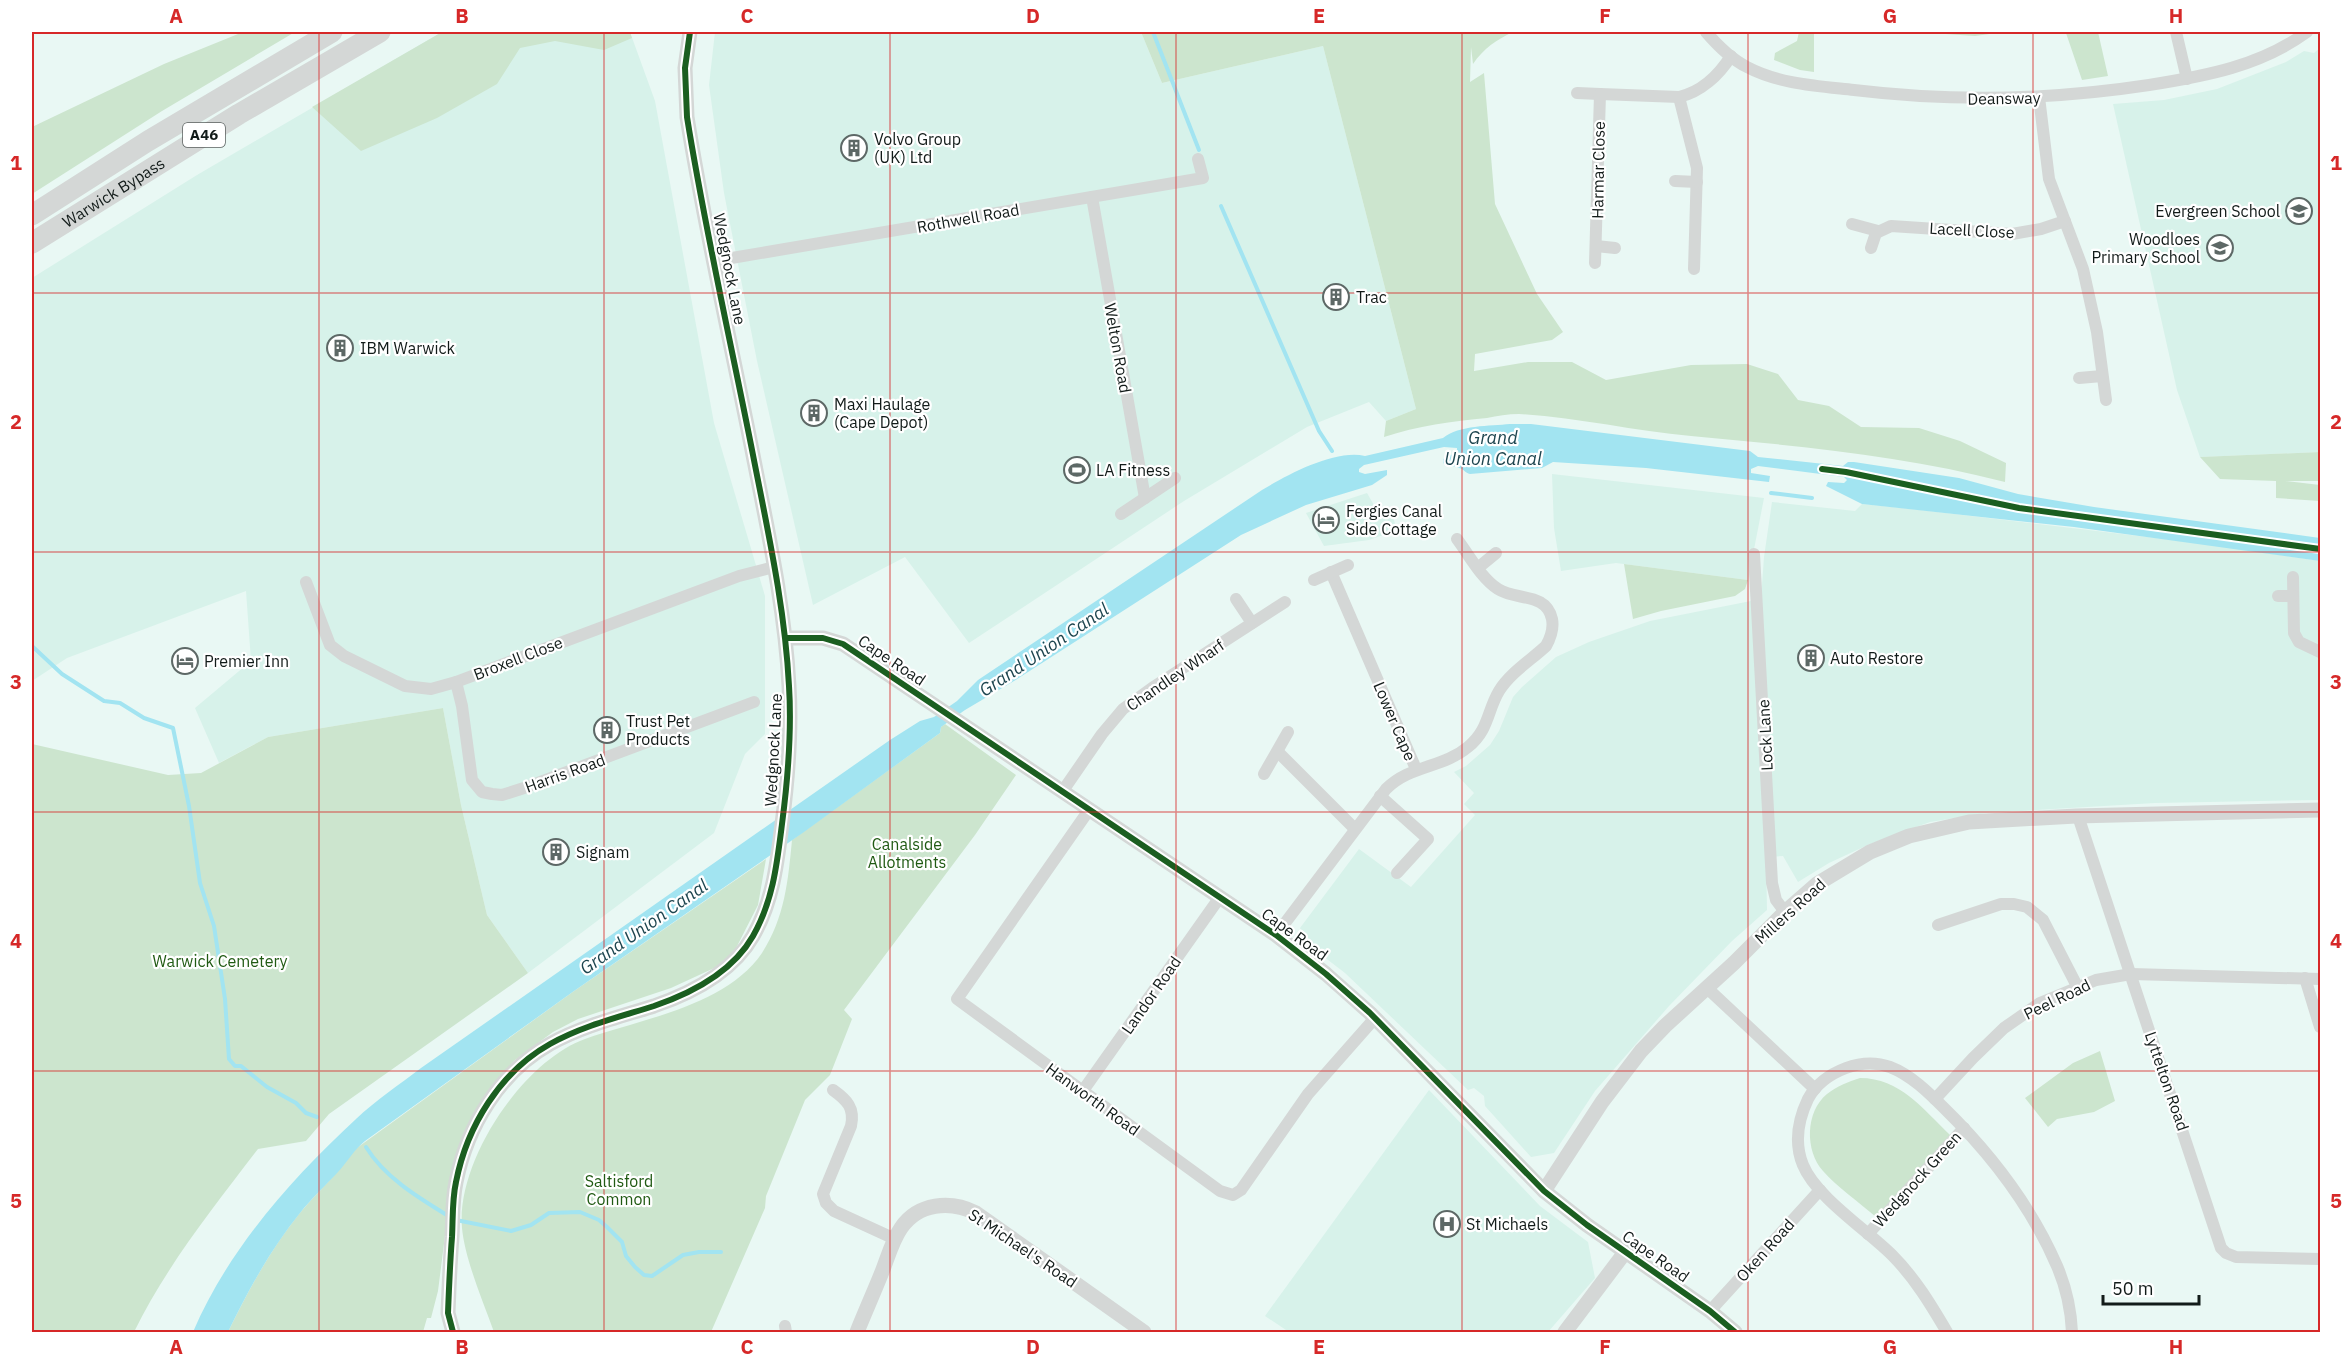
<svg xmlns="http://www.w3.org/2000/svg" width="2352" height="1364" font-family="'IBM Plex Sans',sans-serif">
<style>
.built{fill:#d7f2ea}
.green{fill:#cce5ce}
.water{fill:#a2e4f1}
.lines{fill:none;stroke-linecap:round;stroke-linejoin:round}
.stream{stroke:#a2e4f1;stroke-width:4}
.minor{stroke:#d4d7d6;stroke-width:12}
.tertiary{stroke:#d4d7d6;stroke-width:15}
.trunk{stroke:#d4d7d6;stroke-width:21}
.cycleway-casing{stroke:#fff;stroke-width:10}
.cycleway{stroke:#1b5e20;stroke-width:6}
.grid{fill:none;stroke:#d62828;stroke-width:1.5;stroke-opacity:0.55}
.labels{text-anchor:middle;stroke-width:4.5;stroke-linejoin:round;paint-order:stroke}
.shield{fill:#fff;stroke:#595f5e;stroke-width:1.5}
.shield-label{font-size:15px;font-weight:bold;fill:#121b19}
.street-label{font-size:16px;fill:#121b19;stroke:#fff}
.poi-label{font-size:16px;fill:#121b19;stroke:#fff;text-anchor:start}
.park-label{font-size:16px;fill:#205a13;stroke:#fff}
.water-label{font-size:18px;font-style:italic;fill:#1d454f;stroke:#fff}
.neatline{fill:none;stroke:#d62828;stroke-width:2}
.grid-label{font-size:20px;text-anchor:middle;font-weight:bold;fill:#d62828}
</style>
<rect width="100%" height="100%" fill="#e9f8f4"/>
<g class="built">
<path d="M 442,32 L 630,32 L 655,101 L 714,423 L 765,596 L 765,734 L 745,754 L 714,833 L 528,973 L 487,915 L 461,805 L 443,708 L 268,737 L 219,763 L 195,708 L 251,661 L 246,591 L 67,658 L 32,681 L 32,278 L 197,175 Z"/>
<path d="M 715,32 L 1141,32 L 1162,83 L 1323,46 L 1416,409 L 1386,421 L 1369,402 L 1307,427 L 1184,501 L 969,643 L 905,557 L 813,605 L 757,361 L 724,193 L 709,85 Z"/>
<path d="M 2320,48 L 2320,452 L 2200,457 L 2177,390 L 2113,104 L 2164,100 L 2217,89 L 2286,62 L 2304,51 L 2314,53 Z"/>
<path d="M 1552,474 L 1764,498 L 1748,580 L 1616,563 L 1561,571 L 1554,528 Z"/>
<path d="M 1367,493 L 1375,507 L 1390,507 L 1397,530 L 1369,540 L 1324,546 L 1306,513 Z"/>
<path d="M 1772,502 L 1855,511 L 1862,504 L 1912,509 L 2206,544 L 2320,561 L 2320,800 L 2155,803 L 1986,813 L 1930,822 L 1870,844 L 1829,863 L 1798,882 L 1783,856 L 1766,857 L 1767,910 L 1732,941 L 1669,1006 L 1595,1091 L 1554,1153 L 1531,1157 L 1485,1106 L 1484,1096 L 1474,1088 L 1468,1090 L 1345,973 L 1306,943 L 1300,928 L 1359,849 L 1411,887 L 1475,815 L 1464,804 L 1474,793 L 1454,772 L 1466,766 L 1490,745 L 1499,731 L 1513,697 L 1522,687 L 1556,657 L 1589,642 L 1650,621 L 1761,599 L 1764,557 Z"/>
<path d="M 1429,1090 L 1540,1206 L 1588,1242 L 1595,1278 L 1548,1332 L 1289,1332 L 1265,1316 Z"/>
</g>
<g class="green">
<path d="M 243,32 L 295,32 L 162,111 L 32,194 L 32,127 L 164,64 Z"/>
<path d="M 442,32 L 630,32 L 632,38 L 604,50 L 555,41 L 520,48 L 497,84 L 437,118 L 361,151 L 312,107 Z"/>
<path d="M 1141,32 L 1513,32 C 1496,40 1484,48 1473,64 L 1471,47 L 1470,82 L 1484,73 L 1495,204 L 1537,294 L 1563,332 L 1552,340 L 1475,354 L 1474,371 L 1528,362 L 1572,362 L 1606,380 L 1691,365 L 1747,364 L 1778,374 L 1798,400 L 1829,406 L 1861,427 L 1919,428 L 1960,441 L 2006,463 L 2005,482 C 1902,455 1797,446 1691,436 C 1634,431 1575,417 1519,414 C 1508,414 1497,416 1487,418 C 1453,421 1417,426 1384,437 L 1386,421 L 1416,409 L 1323,46 L 1162,83 Z"/>
<path d="M 1799,32 L 1814,32 L 1814,72 L 1800,70 L 1774,60 L 1775,53 L 1797,41 Z"/>
<path d="M 1916,32 L 2004,32 L 1975,36 Z"/>
<path d="M 2058,32 L 2098,32 L 2108,76 L 2082,80 L 2066,33 Z"/>
<path d="M 2320,452 L 2320,481 L 2285,481 L 2320,485 L 2320,501 L 2276,498 L 2276,481 L 2220,479 L 2200,457 Z"/>
<path d="M 1624,564 L 1748,580 L 1745,589 L 1735,596 L 1661,611 L 1633,619 Z"/>
<path d="M 443,708 L 461,805 L 487,915 L 528,973 L 329,1114 L 306,1141 L 258,1149 C 213,1208 167,1265 134,1332 L 32,1332 L 32,744 L 168,775 L 201,773 L 268,737 Z"/>
<path d="M 945,724 L 1016,775 L 975,835 L 844,1010 L 852,1019 L 830,1075 L 805,1100 L 766,1196 L 765,1208 L 711,1332 L 494,1332 C 483,1301 465,1260 462,1228 C 456,1161 523,1061 585,1039 C 641,1019 726,1006 762,953 C 785,917 788,881 792,840 L 940,733 L 941,727 Z"/>
<path d="M 766,859 L 758,905 L 732,956 L 723,964 L 671,988 L 578,1019 L 553,1032 L 515,1060 L 485,1095 L 446,1228 L 438,1291 L 431,1318 L 427,1318 L 423,1332 L 228,1332 C 248,1291 270,1250 299,1214 C 317,1192 338,1174 354,1150 L 574,991 Z"/>
<path d="M 2100,1051 L 2115,1101 L 2094,1112 L 2057,1119 L 2048,1127 L 2025,1098 L 2073,1063 Z"/>
<path d="M 1860,1078 C 1900,1078 1923,1109 1950,1135 L 1876,1217 C 1859,1202 1838,1188 1823,1171 C 1805,1151 1805,1112 1827,1094 C 1837,1086 1848,1082 1860,1078 Z"/>
</g>
<path class="water" d="M 1510,424 L 1531,424 L 1750,451 L 1758,457 L 1843,466 L 1848,462 L 1854,462 L 1959,478 L 2018,494 L 2094,507 L 2320,538 L 2320,561 L 2074,527 L 1862,504 L 1826,486 L 1828,482 L 1844,483 L 1847,480 L 1844,477 L 1758,466 L 1751,469 L 1751,473 L 1770,476 L 1769,482 L 1646,468 L 1553,462 L 1542,468 L 1470,474 C 1465,473 1464,469 1459,468 C 1453,465 1449,467 1443,463 L 1443,459 L 1457,452 L 1457,448 L 1444,447 L 1364,465 L 1359,469 L 1359,472 L 1365,474 L 1387,470 L 1387,475 L 1372,485 L 1306,505 L 1241,535 L 1014,681 L 965,710 L 941,727 L 940,733 L 804,832 L 574,991 L 365,1141 C 354,1150 348,1161 338,1172 C 325,1186 311,1199 300,1213 C 270,1250 248,1291 228,1332 L 193,1332 C 228,1250 291,1179 356,1119 C 376,1100 399,1085 421,1068 L 890,740 L 920,721 L 934,717 L 957,701 L 978,680 L 1262,490 C 1287,475 1335,449 1365,456 L 1443,438 C 1459,425 1490,426 1510,424 Z"/>
<g class="lines">
<g class="stream">
<path d="M 1153,32 L 1199,150"/>
<path d="M 1221,206 L 1319,431 L 1332,451"/>
<path d="M 1771,493 L 1812,498"/>
<path d="M 32,646 L 62,674 L 104,701 L 120,703 L 144,718 L 173,728 L 189,806 L 200,883 L 214,926 L 225,999 L 229,1059 L 235,1066 L 241,1066 L 267,1087 L 296,1103 L 306,1113 L 317,1117"/>
<path d="M 366,1147 C 385,1178 419,1198 450,1217"/>
<path d="M 456,1220 L 511,1231 L 531,1225 L 549,1213 L 580,1212 L 599,1220 L 607,1227 L 622,1242 L 626,1256 L 635,1267 L 644,1275 L 652,1276 L 683,1255 L 699,1252 L 721,1252"/>
</g>
<g class="minor">
<path d="M 1706,32 C 1718,46 1731,59 1747,67 C 1779,84 1818,86 1854,90 C 1953,102 2051,100 2149,85 C 2206,76 2260,66 2307,32"/>
<path d="M 2176,32 L 2187,79"/>
<path d="M 1577,93 L 1600,94"/>
<path d="M 1679,97 L 1697,168 L 1694,269"/>
<path d="M 2039,97 L 2049,179 L 2083,269 L 2097,332 L 2106,400"/>
<path d="M 1675,181 L 1697,182"/>
<path d="M 1092,197 L 1145,498"/>
<path d="M 1852,224 L 1878,231"/>
<path d="M 1596,246 L 1615,248"/>
<path d="M 1871,248 L 1876,233 L 1891,226 L 2012,234 L 2041,229 L 2065,221"/>
<path d="M 714,261 L 1203,178 L 1198,159"/>
<path d="M 1595,263 L 1600,94 L 1679,97 C 1701,92 1719,75 1731,56"/>
<path d="M 2079,378 L 2102,376"/>
<path d="M 1121,514 L 1175,478"/>
<path d="M 1754,554 L 1772,883 L 1776,900 L 1785,912"/>
<path d="M 1479,567 L 1496,553"/>
<path d="M 1331,572 L 1416,769"/>
<path d="M 2293,577 L 2294,633 L 2299,642 L 2320,652"/>
<path d="M 1314,580 L 1348,565"/>
<path d="M 306,582 L 330,645 L 344,656 L 405,686 L 431,689 L 456,682 L 739,576 L 774,567"/>
<path d="M 2278,596 L 2293,596"/>
<path d="M 1236,599 L 1252,623"/>
<path d="M 456,682 L 462,706 L 472,780 L 482,792 L 492,794 L 502,795 L 524,788 L 754,702"/>
<path d="M 1278,752 L 1355,829"/>
<path d="M 1264,774 L 1288,732"/>
<path d="M 1062,792 L 1102,734 L 1123,709 L 1152,688 L 1285,602"/>
<path d="M 1380,796 L 1428,839 L 1397,873"/>
<path d="M 1089,810 L 957,999 L 1220,1191 L 1233,1195 L 1241,1190 L 1308,1094 L 1375,1018"/>
<path d="M 2078,816 L 2221,1248 L 2226,1253 L 2236,1257 L 2320,1259"/>
<path d="M 1938,925 L 2001,904 L 2014,904 L 2027,907 L 2043,920 L 2077,986"/>
<path d="M 1276,935 L 1386,789 C 1410,765 1443,768 1468,747 C 1489,730 1487,711 1499,691 C 1510,673 1531,660 1546,646 C 1551,637 1554,629 1552,619 C 1546,592 1516,601 1498,589 C 1481,578 1469,555 1457,539"/>
<path d="M 2305,978 L 2320,1027"/>
<path d="M 1707,988 L 1815,1089"/>
<path d="M 833,1090 C 847,1100 855,1108 851,1126 L 823,1194 L 826,1203 L 834,1211 L 895,1239"/>
<path d="M 1082,1092 L 1220,897"/>
<path d="M 1935,1099 L 1973,1058 L 2004,1028 L 2040,1003 L 2096,980 L 2131,974 L 2320,979"/>
<path d="M 1868,1234 L 1964,1128"/>
<path d="M 1710,1311 L 1820,1190"/>
<path d="M 785,1326 L 786,1332"/>
<path d="M 1947,1332 C 1931,1305 1915,1278 1892,1255 C 1867,1230 1816,1197 1803,1165 C 1794,1143 1798,1120 1808,1099 C 1816,1084 1830,1074 1846,1068 C 1860,1063 1876,1062 1890,1067 C 1911,1075 1929,1093 1944,1108 C 1991,1154 2031,1206 2057,1266 C 2066,1287 2071,1310 2072,1332"/>
</g>
<g class="tertiary">
<path d="M 786,638 L 823,638 L 843,644 L 1276,935 L 1326,974 L 1370,1013 L 1544,1191 L 1587,1225 L 1710,1311 L 1735,1332"/>
<path d="M 1544,1191 L 1602,1102 L 1641,1051 L 1665,1026 L 1734,963 L 1785,912 L 1817,884 L 1870,852 L 1909,836 L 1969,822 L 2076,816 L 2320,810"/>
<path d="M 453,1332 L 448,1313 C 449,1287 450,1262 452,1237 C 453,1219 452,1200 456,1182 C 467,1126 500,1072 550,1044 C 582,1026 619,1017 654,1006 C 692,993 732,973 753,936 C 773,901 777,864 782,824 C 788,778 792,733 789,686 C 785,608 768,532 753,455 C 731,343 705,230 687,117 L 685,68 L 690,32"/>
<path d="M 857,1332 C 865,1312 874,1292 882,1272 C 888,1257 892,1241 901,1228 C 918,1203 950,1200 976,1213 L 1144,1332"/>
<path d="M 1565,1332 L 1626,1251"/>
</g>
<g class="trunk">
<path d="M 32,215 L 148,141 L 332,32"/>
<path id="s1" d="M 32,243 L 239,114 L 380,32"/>
</g>
<defs>
<g id="cycleway">
<path d="M 1822,469 L 1846,472 L 2019,508 L 2320,549"/>
<path d="M 786,638 L 823,638 L 843,644 L 1276,935 L 1326,974 L 1370,1013 L 1544,1191 L 1587,1225 L 1710,1311 L 1735,1332"/>
<path d="M 453,1332 L 448,1313 C 449,1287 450,1262 452,1237 C 453,1219 452,1200 456,1182 C 467,1126 500,1072 550,1044 C 582,1026 619,1017 654,1006 C 692,993 732,973 753,936 C 773,901 777,864 782,824 C 788,778 792,733 789,686 C 785,608 768,532 753,455 C 731,343 705,230 687,117 L 685,68 L 690,32"/>
</g>
</defs>
<use href="#cycleway" class="cycleway-casing"/>
<use href="#cycleway" class="cycleway"/>
</g>
<path class="grid" d="M 319,32 L 319,1332M 604,32 L 604,1332M 890,32 L 890,1332M 1176,32 L 1176,1332M 1462,32 L 1462,1332M 1748,32 L 1748,1332M 2033,32 L 2033,1332M 32,293 L 2320,293M 32,552 L 2320,552M 32,812 L 2320,812M 32,1071 L 2320,1071"/>
<defs>
<symbol id="building-ring" viewBox="-11 -11 22 22"><circle r="9.5" fill="#fff" stroke="#5d6866" stroke-width="1.5"/><path d="M-4-6H4V6H1V3H-1V6H-4ZM-2.5-4.3h1.7v1.8h-1.7ZM.8-4.3h1.7v1.8H.8ZM-2.5-1h1.7V.8h-1.7ZM.8-1h1.7V.8H.8Z" fill="#5d6866"/></symbol>
<symbol id="school-ring" viewBox="-11 -11 22 22"><circle r="9.5" fill="#fff" stroke="#5d6866" stroke-width="1.5"/><path d="M0-5L7-2L0 1L-7-2ZM-4 1L0 2.5L4 1V4Q0 6-4 4Z" fill="#5d6866"/></symbol>
<symbol id="stadium-ring" viewBox="-11 -11 22 22"><circle r="9.5" fill="#fff" stroke="#5d6866" stroke-width="1.5"/><path d="M0-5a6.5 5 0 1 0 0 10a6.5 5 0 1 0 0-10ZM-3.5-1.8h7v3.6h-7Z" fill="#5d6866"/></symbol>
<symbol id="hotel-ring" viewBox="-11 -11 22 22"><circle r="9.5" fill="#fff" stroke="#5d6866" stroke-width="1.5"/><path d="M-6-4.5h1.5V1H6V5H4.5V3h-9V5H-6ZM-4 0a1.8 1.8 0 1 1 3.6 0ZM.5 0V-2.5h3Q6-2.5 6 0Z" fill="#5d6866"/></symbol>
<symbol id="hospital-ring" viewBox="-11 -11 22 22"><circle r="9.5" fill="#fff" stroke="#5d6866" stroke-width="1.5"/><path d="M-5-5h3v3.5h4V-5h3V5h-3V1.5h-4V5h-3Z" fill="#5d6866"/></symbol>
</defs>
<g fill-rule="evenodd">
<use href="#building-ring" x="839" y="133" width="30" height="30"/>
<use href="#school-ring" x="2284" y="196" width="30" height="30"/>
<use href="#school-ring" x="2205" y="233" width="30" height="30"/>
<use href="#building-ring" x="1321" y="282" width="30" height="30"/>
<use href="#building-ring" x="325" y="333" width="30" height="30"/>
<use href="#building-ring" x="799" y="398" width="30" height="30"/>
<use href="#stadium-ring" x="1062" y="455" width="30" height="30"/>
<use href="#hotel-ring" x="1311" y="505" width="30" height="30"/>
<use href="#building-ring" x="1796" y="643" width="30" height="30"/>
<use href="#hotel-ring" x="170" y="646" width="30" height="30"/>
<use href="#building-ring" x="592" y="715" width="30" height="30"/>
<use href="#building-ring" x="541" y="837" width="30" height="30"/>
<use href="#hospital-ring" x="1432" y="1209" width="30" height="30"/>
</g>
<g class="labels">
<rect class="shield" x="183" y="123" width="42" height="24" rx="4.5"/>
<g class="shield-label">
<text x="204" y="140">A46</text>
</g>
<g class="street-label">
<text transform="translate(2004 98) rotate(-1)" y="6">Deansway</text>
<text transform="translate(1598 170) rotate(-89)" y="6">Harmar Close</text>
<text dy="6" stroke="none"><textPath href="#s1" startOffset="96">Warwick Bypass</textPath></text>
<text transform="translate(968 218) rotate(-10)" y="6">Rothwell Road</text>
<text transform="translate(1972 230) rotate(3)" y="6">Lacell Close</text>
<text transform="translate(730 269) rotate(79)" y="6">Wedgnock Lane</text>
<text transform="translate(1118 348) rotate(80)" y="6">Welton Road</text>
<text transform="translate(518 658) rotate(-21)" y="6">Broxell Close</text>
<text transform="translate(892 660) rotate(34)" y="6">Cape Road</text>
<text transform="translate(1175 675) rotate(-34)" y="6">Chandley Wharf</text>
<text transform="translate(1395 721) rotate(67)" y="6">Lower Cape</text>
<text transform="translate(1765 735) rotate(-93)" y="6">Lock Lane</text>
<text transform="translate(773 750) rotate(-87)" y="6">Wedgnock Lane</text>
<text transform="translate(565 773) rotate(-20)" y="6">Harris Road</text>
<text transform="translate(1790 911) rotate(-42)" y="6">Millers Road</text>
<text transform="translate(1295 934) rotate(36)" y="6">Cape Road</text>
<text transform="translate(1151 995) rotate(-55)" y="6">Landor Road</text>
<text transform="translate(2057 999) rotate(-26)" y="6">Peel Road</text>
<text transform="translate(2167 1081) rotate(71)" y="6">Lyttelton Road</text>
<text transform="translate(1093 1099) rotate(36)" y="6">Hanworth Road</text>
<text transform="translate(1917 1179) rotate(-48)" y="6">Wedgnock Green</text>
<text transform="translate(1023 1248) rotate(34)" y="6">St Michael's Road</text>
<text transform="translate(1765 1250) rotate(-48)" y="6">Oken Road</text>
<text transform="translate(1656 1256) rotate(35)" y="6">Cape Road</text>
</g>
<g class="poi-label">
<text x="874" y="145">Volvo Group<tspan x="874" dy="18">(UK) Ltd</tspan></text>
<text x="2280" y="217" text-anchor="end">Evergreen School</text>
<text x="2200" y="245" text-anchor="end">Woodloes<tspan x="2200" dy="18">Primary School</tspan></text>
<text x="1356" y="303">Trac</text>
<text x="360" y="354">IBM Warwick</text>
<text x="834" y="410">Maxi Haulage<tspan x="834" dy="18">(Cape Depot)</tspan></text>
<text x="1096" y="476">LA Fitness</text>
<text x="1346" y="517">Fergies Canal<tspan x="1346" dy="18">Side Cottage</tspan></text>
<text x="1830" y="664">Auto Restore</text>
<text x="204" y="667">Premier Inn</text>
<text x="626" y="727">Trust Pet<tspan x="626" dy="18">Products</tspan></text>
<text x="576" y="858">Signam</text>
<text x="1466" y="1230">St Michaels</text>
</g>
<g class="park-label">
<text x="907" y="850">Canalside<tspan x="907" dy="18">Allotments</tspan></text>
<text x="220" y="967">Warwick Cemetery</text>
<text x="619" y="1187">Saltisford<tspan x="619" dy="18">Common</tspan></text>
</g>
<g class="water-label">
<text x="1493" y="444">Grand<tspan x="1493" dy="21">Union Canal</tspan></text>
<text transform="translate(1044 650) rotate(-34)" y="6">Grand Union Canal</text>
<text transform="translate(644 927) rotate(-35)" y="6">Grand Union Canal</text>
</g>
</g>
<rect width="2352" height="1364" fill="none" stroke="#ffffff" stroke-width="66"/>
<path d="M2103 1295v9h96v-9" fill="none" stroke="#121b19" stroke-width="3"/>
<text x="2112" y="1295" font-size="18" fill="#121b19" stroke="#ffffff" stroke-width="4.5" paint-order="stroke">50 m</text>
<rect x="33" y="33" width="2286" height="1298" class="neatline"/>
<g class="grid-label">
<text x="176" y="23">A</text>
<text x="462" y="23">B</text>
<text x="747" y="23">C</text>
<text x="1033" y="23">D</text>
<text x="1319" y="23">E</text>
<text x="1605" y="23">F</text>
<text x="1890" y="23">G</text>
<text x="2176" y="23">H</text>
<text x="16" y="170">1</text>
<text x="2336" y="170">1</text>
<text x="16" y="429">2</text>
<text x="2336" y="429">2</text>
<text x="16" y="689">3</text>
<text x="2336" y="689">3</text>
<text x="16" y="948">4</text>
<text x="2336" y="948">4</text>
<text x="16" y="1208">5</text>
<text x="2336" y="1208">5</text>
<text x="176" y="1354">A</text>
<text x="462" y="1354">B</text>
<text x="747" y="1354">C</text>
<text x="1033" y="1354">D</text>
<text x="1319" y="1354">E</text>
<text x="1605" y="1354">F</text>
<text x="1890" y="1354">G</text>
<text x="2176" y="1354">H</text>
</g>
</svg>
